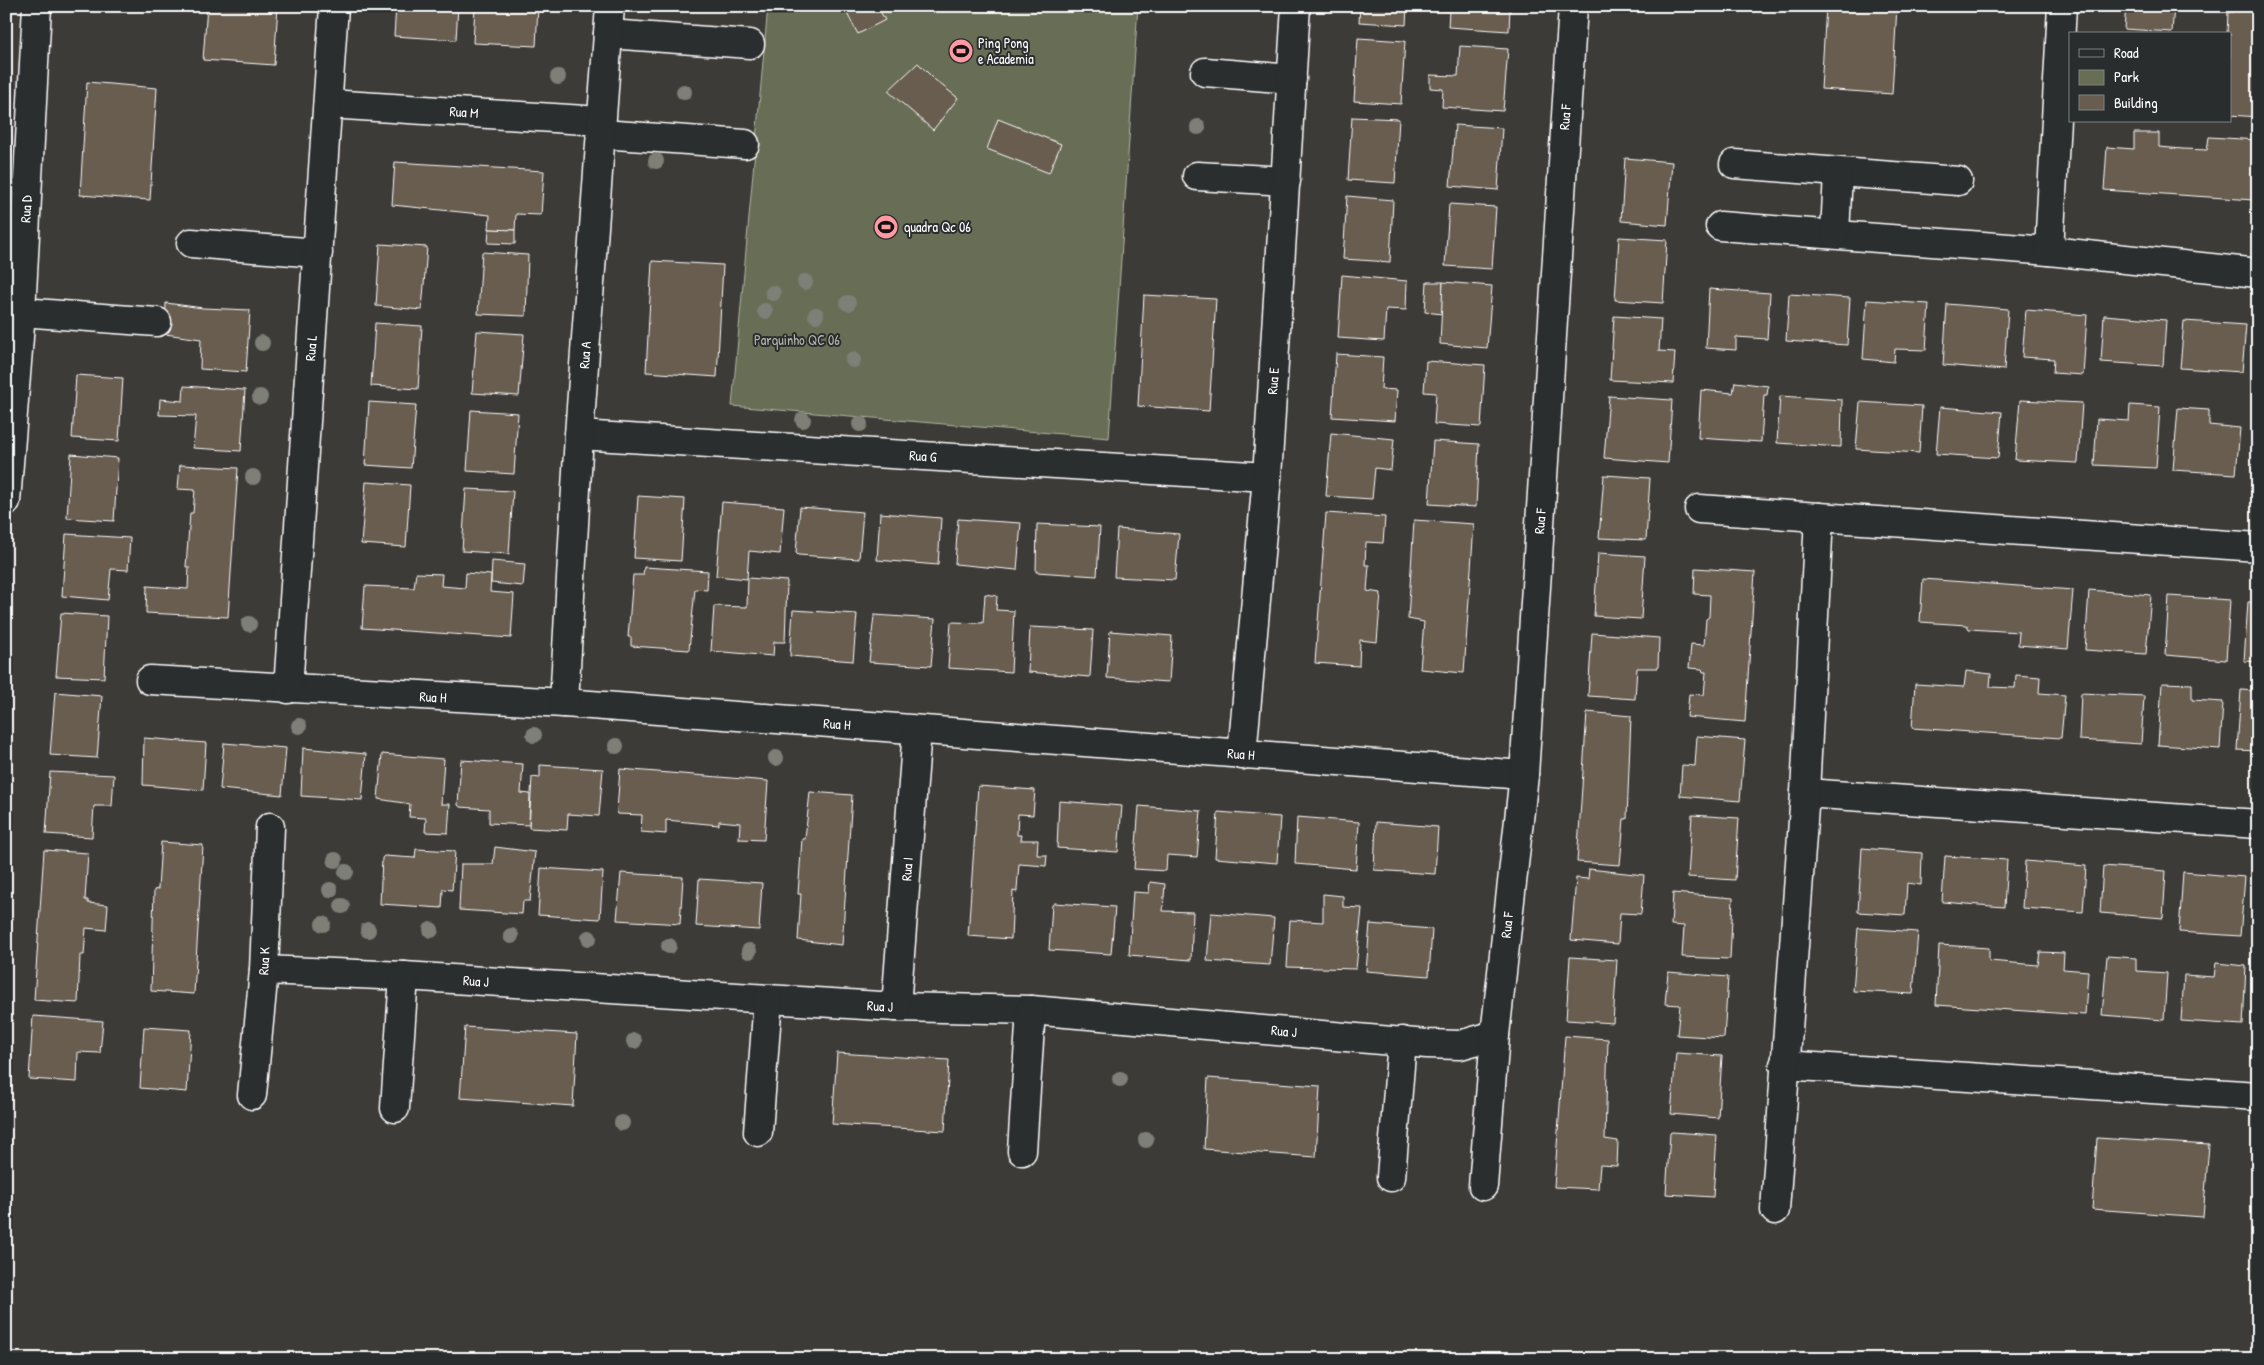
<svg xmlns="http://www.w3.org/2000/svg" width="2264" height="1365" font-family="'Patrick Hand',sans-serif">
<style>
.green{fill:#676e54;stroke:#b3b6aa}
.building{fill:#685d4f;stroke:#fff}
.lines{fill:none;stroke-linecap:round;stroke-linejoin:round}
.minor-casing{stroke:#fff;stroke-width:31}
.minor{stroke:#2a2d2e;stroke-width:28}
.tree{fill:#7e7f77}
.labels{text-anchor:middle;stroke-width:4;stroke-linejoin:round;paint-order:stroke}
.poi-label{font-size:14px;fill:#fff;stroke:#2a2d2e;text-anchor:start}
.street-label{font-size:14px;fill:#fff;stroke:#2a2d2e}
.park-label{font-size:14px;fill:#b3b6aa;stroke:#2a2d2e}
</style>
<rect width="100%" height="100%" fill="#3d3b38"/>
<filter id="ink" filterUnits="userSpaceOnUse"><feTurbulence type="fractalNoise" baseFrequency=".02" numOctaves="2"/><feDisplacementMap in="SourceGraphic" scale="10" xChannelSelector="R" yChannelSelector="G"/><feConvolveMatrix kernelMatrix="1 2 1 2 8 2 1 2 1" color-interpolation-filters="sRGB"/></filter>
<g filter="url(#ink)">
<path class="green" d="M 768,6 L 1138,6 L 1109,438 L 732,406 Z"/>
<g class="building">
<path d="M 207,6 L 278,6 L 274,65 L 203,60 Z"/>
<path d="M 396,6 L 458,6 L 456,40 L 394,36 Z"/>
<path d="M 475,6 L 538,6 L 536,46 L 473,43 Z"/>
<path d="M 843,6 L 877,6 L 885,20 L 858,34 Z"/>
<path d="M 1360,6 L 1407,6 L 1406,25 L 1359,22 Z"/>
<path d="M 1435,6 L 1510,6 L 1509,31 L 1448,27 L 1449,11 L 1435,10 Z"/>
<path d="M 1826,6 L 1897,6 L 1892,94 L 1821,89 Z"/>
<path d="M 2126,6 L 2174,6 L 2172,32 L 2124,29 Z"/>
<path d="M 2233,6 L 2258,6 L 2258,117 L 2230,115 L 2230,34 L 2227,34 L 2228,12 L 2233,12 Z"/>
<path d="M 1358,38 L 1405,41 L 1401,104 L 1354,101 Z"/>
<path d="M 1460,46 L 1508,49 L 1503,111 L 1442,107 L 1443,89 L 1430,88 L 1430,75 L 1458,76 Z"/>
<path d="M 918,63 L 935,80 L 958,98 L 933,130 L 888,91 Z"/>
<path d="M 87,82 L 157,88 L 150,200 L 80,195 Z"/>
<path d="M 1352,117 L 1399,119 L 1395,183 L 1348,180 Z"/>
<path d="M 998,119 L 1061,144 L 1049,173 L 987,149 Z"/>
<path d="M 1455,125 L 1502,128 L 1498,190 L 1450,186 Z"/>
<path d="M 2134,133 L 2159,133 L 2159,147 L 2183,149 L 2207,150 L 2209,137 L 2258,140 L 2254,200 L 2104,190 L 2107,147 L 2134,149 Z"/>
<path d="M 1625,158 L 1672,162 L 1667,225 L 1621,221 Z"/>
<path d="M 395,162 L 544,171 L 541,215 L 516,214 L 515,230 L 489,229 L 490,215 L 392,205 Z"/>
<path d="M 1347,196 L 1393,200 L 1390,262 L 1343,259 Z"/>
<path d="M 1449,204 L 1496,207 L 1492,269 L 1445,266 Z"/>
<path d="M 489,229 L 515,230 L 515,244 L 488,243 Z"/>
<path d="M 1619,237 L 1667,240 L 1663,303 L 1615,300 Z"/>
<path d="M 380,244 L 427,247 L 422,310 L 376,306 Z"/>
<path d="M 482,252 L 528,255 L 526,316 L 478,314 Z"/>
<path d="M 652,261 L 723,265 L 717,377 L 646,372 Z"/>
<path d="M 1342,275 L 1407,281 L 1406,310 L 1386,309 L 1384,341 L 1338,338 Z"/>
<path d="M 1427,282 L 1443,282 L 1442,314 L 1425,312 Z"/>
<path d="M 1443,282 L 1492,286 L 1487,348 L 1440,344 Z"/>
<path d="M 1709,289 L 1770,293 L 1767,339 L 1736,337 L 1736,350 L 1706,348 Z"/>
<path d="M 1789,294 L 1850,298 L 1847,345 L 1786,341 Z"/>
<path d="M 1144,295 L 1216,299 L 1209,411 L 1138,406 Z"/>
<path d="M 1867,300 L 1929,304 L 1926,350 L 1895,349 L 1894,362 L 1863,359 Z"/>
<path d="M 166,303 L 203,308 L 250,310 L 246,372 L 200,369 L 201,339 L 165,334 Z"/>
<path d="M 1947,304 L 2008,309 L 2004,370 L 1943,365 Z"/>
<path d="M 2026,310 L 2087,315 L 2083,375 L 2053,373 L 2054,359 L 2022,357 Z"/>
<path d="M 2104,315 L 2166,320 L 2163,366 L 2101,362 Z"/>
<path d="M 1614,316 L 1661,319 L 1659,351 L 1675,352 L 1673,383 L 1610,380 Z"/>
<path d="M 2184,321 L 2246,325 L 2242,372 L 2180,368 Z"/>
<path d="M 375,323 L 422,326 L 418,389 L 371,386 Z"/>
<path d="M 477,331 L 524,334 L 519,396 L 472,393 Z"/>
<path d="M 1336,354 L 1383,357 L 1381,389 L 1397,390 L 1395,421 L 1332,417 Z"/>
<path d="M 1426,361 L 1485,365 L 1481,427 L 1434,424 L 1436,393 L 1424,392 Z"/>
<path d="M 76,375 L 123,378 L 119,441 L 72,438 Z"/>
<path d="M 1735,382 L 1768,386 L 1767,395 L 1764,395 L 1761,442 L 1698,438 L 1701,390 L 1733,393 Z"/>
<path d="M 184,386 L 245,390 L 241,451 L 193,448 L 196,416 L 159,415 L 160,399 L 183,401 Z"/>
<path d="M 1609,396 L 1672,400 L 1668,463 L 1604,458 Z"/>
<path d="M 1780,396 L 1842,400 L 1841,447 L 1777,443 Z"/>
<path d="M 2020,400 L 2082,403 L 2078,463 L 2015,460 Z"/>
<path d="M 369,402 L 416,405 L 411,468 L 365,465 Z"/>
<path d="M 1860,402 L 1922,406 L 1919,453 L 1856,449 Z"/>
<path d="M 2130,405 L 2160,407 L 2156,468 L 2094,465 L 2097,419 L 2129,421 Z"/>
<path d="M 1940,407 L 2002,412 L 1998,458 L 1936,454 Z"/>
<path d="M 2178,408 L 2209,410 L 2209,425 L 2240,428 L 2236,474 L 2173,470 Z"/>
<path d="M 471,410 L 518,413 L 514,474 L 467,471 Z"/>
<path d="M 1331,433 L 1394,439 L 1391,470 L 1375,468 L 1372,499 L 1326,496 Z"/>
<path d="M 1433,441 L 1479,444 L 1476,507 L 1429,504 Z"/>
<path d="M 71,454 L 118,458 L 114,521 L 67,518 Z"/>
<path d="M 180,465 L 238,468 L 228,617 L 146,613 L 147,586 L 188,589 L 189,567 L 186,567 L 190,513 L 193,513 L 195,490 L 178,489 Z"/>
<path d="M 1604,475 L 1650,478 L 1646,540 L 1599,538 Z"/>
<path d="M 366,482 L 410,485 L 406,547 L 361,544 Z"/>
<path d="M 466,489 L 513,491 L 509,554 L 462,551 Z"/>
<path d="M 638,496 L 685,499 L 681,561 L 634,558 Z"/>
<path d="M 722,502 L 784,507 L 780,554 L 749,551 L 747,579 L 716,576 Z"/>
<path d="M 800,507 L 863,512 L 859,559 L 798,555 L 796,553 Z"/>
<path d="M 880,513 L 941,518 L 938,565 L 877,560 Z"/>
<path d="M 1326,513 L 1385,517 L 1383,543 L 1366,542 L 1365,565 L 1369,565 L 1367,591 L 1381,593 L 1377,642 L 1360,640 L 1359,666 L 1315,663 Z"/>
<path d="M 958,519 L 1021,523 L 1017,570 L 955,564 Z"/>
<path d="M 1414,520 L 1474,524 L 1464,673 L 1420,669 L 1424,622 L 1408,619 Z"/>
<path d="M 1037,524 L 1100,527 L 1097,576 L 1036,572 Z"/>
<path d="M 1117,529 L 1179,534 L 1175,580 L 1114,577 Z"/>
<path d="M 66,534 L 130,538 L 128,570 L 111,569 L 108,600 L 62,596 Z"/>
<path d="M 1598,553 L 1645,556 L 1641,619 L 1594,616 Z"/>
<path d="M 492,561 L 525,564 L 523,586 L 491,583 Z"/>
<path d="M 644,567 L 708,571 L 707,590 L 695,589 L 689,650 L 631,646 L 631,637 L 628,637 L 633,575 L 643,575 Z"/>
<path d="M 1695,568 L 1755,572 L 1745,722 L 1687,717 L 1689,694 L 1704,695 L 1706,672 L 1703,672 L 1702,669 L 1689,668 L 1691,644 L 1704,645 L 1706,619 L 1709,617 L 1710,595 L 1694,594 Z"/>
<path d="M 416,573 L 442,574 L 441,586 L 465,588 L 466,573 L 491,575 L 490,592 L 514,594 L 511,638 L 362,628 L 365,586 L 414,588 Z"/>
<path d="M 748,578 L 787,581 L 785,642 L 774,642 L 773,656 L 711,651 L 714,606 L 747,607 Z"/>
<path d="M 1923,579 L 2073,590 L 2068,649 L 2018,645 L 2019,632 L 1969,629 L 1967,625 L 1920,622 Z"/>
<path d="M 2089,590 L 2151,595 L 2146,654 L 2085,650 Z"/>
<path d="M 985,594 L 997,596 L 996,610 L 1014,611 L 1011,672 L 948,668 L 951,622 L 983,623 Z"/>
<path d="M 2169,596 L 2230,600 L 2226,660 L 2165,655 Z"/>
<path d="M 2248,602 L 2258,602 L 2258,662 L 2244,661 Z"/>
<path d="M 793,610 L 857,614 L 853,661 L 790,656 Z"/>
<path d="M 61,613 L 107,616 L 104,678 L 56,676 Z"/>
<path d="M 874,615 L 935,619 L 931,666 L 869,662 Z"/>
<path d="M 1030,627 L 1093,630 L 1090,677 L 1028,672 Z"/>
<path d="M 1110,631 L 1172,636 L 1169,682 L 1107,678 Z"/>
<path d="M 1592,633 L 1659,638 L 1658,668 L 1637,668 L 1635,699 L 1588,696 Z"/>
<path d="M 1966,671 L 1991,674 L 1990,687 L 2015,688 L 2016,675 L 2040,677 L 2039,693 L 2065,695 L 2061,738 L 1912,728 L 1915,684 L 1964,687 Z"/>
<path d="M 2162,683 L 2192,684 L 2192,700 L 2223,702 L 2220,749 L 2158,745 Z"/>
<path d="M 2241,690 L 2258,691 L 2258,751 L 2237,750 Z"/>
<path d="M 55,692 L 102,696 L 97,758 L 50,755 Z"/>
<path d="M 2081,693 L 2144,696 L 2141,744 L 2079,740 Z"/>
<path d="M 1587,712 L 1631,716 L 1627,819 L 1624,819 L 1620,865 L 1577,862 Z"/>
<path d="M 1697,736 L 1745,740 L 1740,801 L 1680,796 L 1682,765 L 1695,766 Z"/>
<path d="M 144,738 L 206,743 L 203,790 L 143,785 Z"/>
<path d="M 224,743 L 286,748 L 282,795 L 220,789 Z"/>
<path d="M 303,748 L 366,754 L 362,800 L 301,796 Z"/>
<path d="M 382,754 L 444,759 L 441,804 L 450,804 L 448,833 L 425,832 L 426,818 L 409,817 L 410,804 L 378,799 Z"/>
<path d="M 461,760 L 523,764 L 521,793 L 530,794 L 529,825 L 489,823 L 489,809 L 460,807 L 458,805 Z"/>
<path d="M 540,765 L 603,769 L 599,816 L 568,814 L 567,830 L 529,828 L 532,777 L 540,778 Z"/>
<path d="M 620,769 L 768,781 L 764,840 L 739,839 L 740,823 L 719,821 L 719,825 L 666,820 L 666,834 L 641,832 L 642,815 L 618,814 L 617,811 Z"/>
<path d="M 50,772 L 114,775 L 112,806 L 94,806 L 92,837 L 46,834 Z"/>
<path d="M 978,786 L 1035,790 L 1033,815 L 1018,814 L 1017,835 L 1021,835 L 1020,840 L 1038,840 L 1037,855 L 1047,855 L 1046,866 L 1019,864 L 1017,889 L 1017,892 L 1013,891 L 1011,939 L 968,936 Z"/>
<path d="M 810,792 L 852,795 L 842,945 L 798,940 L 801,894 L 798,894 L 802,839 L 805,839 Z"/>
<path d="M 1059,801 L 1122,806 L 1118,852 L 1057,848 Z"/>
<path d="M 1139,806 L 1201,811 L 1197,857 L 1167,855 L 1166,871 L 1134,869 Z"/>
<path d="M 1218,812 L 1280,817 L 1277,863 L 1215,858 Z"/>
<path d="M 1692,815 L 1739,818 L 1735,880 L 1688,877 Z"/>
<path d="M 1297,817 L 1359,822 L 1356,869 L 1295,864 Z"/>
<path d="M 1376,822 L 1438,827 L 1435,874 L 1374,870 Z"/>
<path d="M 161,842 L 203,845 L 194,994 L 151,991 L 154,890 L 158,889 Z"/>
<path d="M 495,847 L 535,852 L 530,901 L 523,901 L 522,914 L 459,910 L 461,864 L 493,864 Z"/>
<path d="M 1862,848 L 1922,853 L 1921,885 L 1907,883 L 1905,915 L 1858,912 Z"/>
<path d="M 416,849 L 455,851 L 452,890 L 443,889 L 442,908 L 380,904 L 382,858 L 384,856 L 415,858 Z"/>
<path d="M 44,850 L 88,853 L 85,900 L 88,900 L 88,903 L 108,905 L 106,930 L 86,928 L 84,955 L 80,955 L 78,1003 L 34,1000 Z"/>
<path d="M 1945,856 L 2007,860 L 2004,907 L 1942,902 Z"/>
<path d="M 2025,861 L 2086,866 L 2083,912 L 2022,908 Z"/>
<path d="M 2103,866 L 2166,871 L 2163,918 L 2100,913 Z"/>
<path d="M 541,868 L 603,872 L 600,919 L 538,915 Z"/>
<path d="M 1589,869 L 1644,875 L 1641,914 L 1620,913 L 1618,944 L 1571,940 L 1576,878 L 1588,879 Z"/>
<path d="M 2183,872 L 2245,877 L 2240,936 L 2179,932 Z"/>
<path d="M 621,873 L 683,877 L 680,924 L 617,920 Z"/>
<path d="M 699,879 L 762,883 L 759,930 L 696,926 Z"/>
<path d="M 1150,882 L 1165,884 L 1163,911 L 1193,912 L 1191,960 L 1129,955 L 1133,892 L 1149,893 Z"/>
<path d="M 1673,893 L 1733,898 L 1730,959 L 1682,957 L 1684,926 L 1671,925 Z"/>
<path d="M 1323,894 L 1343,896 L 1343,907 L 1362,908 L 1356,969 L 1287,967 L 1290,920 L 1323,922 Z"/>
<path d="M 1054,903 L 1115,907 L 1111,954 L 1049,950 L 1052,905 Z"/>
<path d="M 1211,913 L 1274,918 L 1270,965 L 1207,961 Z"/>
<path d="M 1370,924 L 1432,929 L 1429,976 L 1366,971 Z"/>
<path d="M 1858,928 L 1918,932 L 1913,994 L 1853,991 Z"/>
<path d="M 1939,945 L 1989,948 L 1989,961 L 2038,965 L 2040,952 L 2064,953 L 2063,969 L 2088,971 L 2085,1015 L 1936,1005 Z"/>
<path d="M 2107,956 L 2136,958 L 2136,971 L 2167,973 L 2164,1020 L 2102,1015 Z"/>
<path d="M 1570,957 L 1617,960 L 1613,1023 L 1566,1020 Z"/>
<path d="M 2216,963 L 2246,966 L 2243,1025 L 2181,1021 L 2184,975 L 2214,977 Z"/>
<path d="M 1668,972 L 1728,977 L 1724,1038 L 1677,1035 L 1680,1005 L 1665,1004 Z"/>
<path d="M 33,1016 L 103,1021 L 100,1053 L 78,1052 L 77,1082 L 29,1079 Z"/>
<path d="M 144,1027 L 191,1030 L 187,1092 L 140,1088 Z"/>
<path d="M 465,1027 L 577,1034 L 573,1106 L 460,1098 Z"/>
<path d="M 1565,1036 L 1608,1039 L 1605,1139 L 1618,1141 L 1617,1166 L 1600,1165 L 1598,1189 L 1554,1187 Z"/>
<path d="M 837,1053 L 949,1060 L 945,1131 L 832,1124 Z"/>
<path d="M 1676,1053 L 1722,1056 L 1718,1118 L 1671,1114 Z"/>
<path d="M 1208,1078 L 1320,1086 L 1316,1157 L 1204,1149 Z"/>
<path d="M 1672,1132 L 1717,1135 L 1713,1197 L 1666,1194 L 1670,1133 Z"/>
<path d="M 2097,1138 L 2209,1145 L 2203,1217 L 2092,1209 Z"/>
</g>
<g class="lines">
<defs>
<g id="minor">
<path d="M 608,34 L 750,44"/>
<path d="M 1205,72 L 1292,79"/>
<path d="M 328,104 L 601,121"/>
<path d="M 601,134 L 745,144"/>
<path d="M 1734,164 L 1958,181"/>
<path d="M 1197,176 L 1286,181"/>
<path d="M 1720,226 L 2049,251 L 2258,273"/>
<path d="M 1835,234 L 1838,173"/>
<path d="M 191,243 L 318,253"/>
<path d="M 2049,251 L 2062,6"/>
<path d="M 21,312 L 157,322"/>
<path d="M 579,435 L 1267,477"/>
<path d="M 6,501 L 21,312 L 37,6"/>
<path d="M 1699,509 L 1819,517"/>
<path d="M 150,680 L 564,703 L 1524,775"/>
<path d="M 288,689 L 334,6"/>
<path d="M 564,703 L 579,435 L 610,6"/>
<path d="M 1242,755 L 1267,477 L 1296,6"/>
<path d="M 1805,793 L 2258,824"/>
<path d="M 264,970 L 404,976 L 896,1007 L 1031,1010 L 1427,1044 L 1460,1045 L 1495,1035"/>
<path d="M 896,1007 L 917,730"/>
<path d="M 1784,1065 L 2258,1096"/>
<path d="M 252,1095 L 264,970 L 270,827"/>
<path d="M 395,1108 L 404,976"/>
<path d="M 758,1132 L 768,999"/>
<path d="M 1022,1151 L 1031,1010"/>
<path d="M 1391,1177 L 1402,1041"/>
<path d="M 1483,1186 L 1495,1035 L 1524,775 L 1573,6"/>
<path d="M 1775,1210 L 1805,793 L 1819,517 L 2258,547"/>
</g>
</defs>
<use href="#minor" class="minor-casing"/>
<use href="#minor" class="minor"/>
</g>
<g class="tree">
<circle cx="558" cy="77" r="8"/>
<circle cx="684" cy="92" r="8"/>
<circle cx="1198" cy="127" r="8"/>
<circle cx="656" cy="161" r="8"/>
<circle cx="805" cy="282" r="8"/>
<circle cx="773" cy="293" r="8"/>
<circle cx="848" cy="303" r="8"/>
<circle cx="765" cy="311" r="8"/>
<circle cx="816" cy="315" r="8"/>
<circle cx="262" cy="343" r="8"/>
<circle cx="853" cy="360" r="8"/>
<circle cx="260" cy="397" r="8"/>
<circle cx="803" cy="420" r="8"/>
<circle cx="860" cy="424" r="8"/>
<circle cx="253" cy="477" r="8"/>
<circle cx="249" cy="624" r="8"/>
<circle cx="299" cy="726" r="8"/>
<circle cx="534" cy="735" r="8"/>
<circle cx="616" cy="746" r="8"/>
<circle cx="776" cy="758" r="8"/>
<circle cx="335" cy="860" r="8"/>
<circle cx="346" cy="872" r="8"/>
<circle cx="330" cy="890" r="8"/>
<circle cx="342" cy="906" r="8"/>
<circle cx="323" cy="924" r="8"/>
<circle cx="368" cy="930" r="8"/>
<circle cx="431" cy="930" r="8"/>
<circle cx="511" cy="936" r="8"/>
<circle cx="589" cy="938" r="8"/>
<circle cx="669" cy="946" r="8"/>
<circle cx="749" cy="951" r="8"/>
<circle cx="634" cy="1041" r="8"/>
<circle cx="1120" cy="1079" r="8"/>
<circle cx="622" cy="1123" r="8"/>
<circle cx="1146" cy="1140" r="8"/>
</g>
</g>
<defs>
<symbol id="stadium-disc" viewBox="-11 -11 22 22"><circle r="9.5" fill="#ff9aa2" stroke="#2a2d2e"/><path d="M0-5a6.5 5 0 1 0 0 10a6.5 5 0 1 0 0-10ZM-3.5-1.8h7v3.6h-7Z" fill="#111"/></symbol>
</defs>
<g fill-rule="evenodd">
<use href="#stadium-disc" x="947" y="37" width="28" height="28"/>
<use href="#stadium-disc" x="872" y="213" width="28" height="28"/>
</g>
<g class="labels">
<g class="poi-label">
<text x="978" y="48">Ping Pong<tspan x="978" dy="16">e Academia</tspan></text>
<text x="904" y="232">quadra Qc 06</text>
</g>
<g class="street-label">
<text transform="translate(464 112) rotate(4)" y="5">Rua M</text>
<text transform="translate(1565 117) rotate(-86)" y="5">Rua F</text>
<text transform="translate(26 209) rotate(-87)" y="5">Rua D</text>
<text transform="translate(311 348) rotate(-86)" y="5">Rua L</text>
<text transform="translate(585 355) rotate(-86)" y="5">Rua A</text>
<text transform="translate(1273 381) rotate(-86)" y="5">Rua E</text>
<text transform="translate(923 456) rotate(4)" y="5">Rua G</text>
<text transform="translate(1540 521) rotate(-86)" y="5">Rua F</text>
<text transform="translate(433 697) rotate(3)" y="5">Rua H</text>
<text transform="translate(837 724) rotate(4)" y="5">Rua H</text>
<text transform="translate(1241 754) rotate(4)" y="5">Rua H</text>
<text transform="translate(907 869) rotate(-86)" y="5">Rua I</text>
<text transform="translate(1507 925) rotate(-84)" y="5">Rua F</text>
<text transform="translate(264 961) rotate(-87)" y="5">Rua K</text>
<text transform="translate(476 981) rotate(4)" y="5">Rua J</text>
<text transform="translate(880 1006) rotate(3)" y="5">Rua J</text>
<text transform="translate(1284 1031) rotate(5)" y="5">Rua J</text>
</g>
<g class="park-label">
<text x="797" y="345">Parquinho QC 06</text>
</g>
</g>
<rect width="2264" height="1365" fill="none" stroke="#2a2d2e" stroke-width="25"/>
<rect x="12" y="12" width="2239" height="1340" fill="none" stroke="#fff" stroke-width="2" filter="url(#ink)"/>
<rect x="2069" y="32" width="162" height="90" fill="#2a2d2e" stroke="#7f8182"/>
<rect x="2079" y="49" width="25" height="8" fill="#2a2d2e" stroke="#7f8182"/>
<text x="2114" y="58" font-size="15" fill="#ffffff">Road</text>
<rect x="2079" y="70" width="25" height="15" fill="#676e54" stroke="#7f8182"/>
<text x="2114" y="82" font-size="15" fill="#ffffff">Park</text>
<rect x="2079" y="95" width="25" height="15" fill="#685d4f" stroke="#7f8182"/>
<text x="2114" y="108" font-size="15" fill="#ffffff">Building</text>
</svg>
